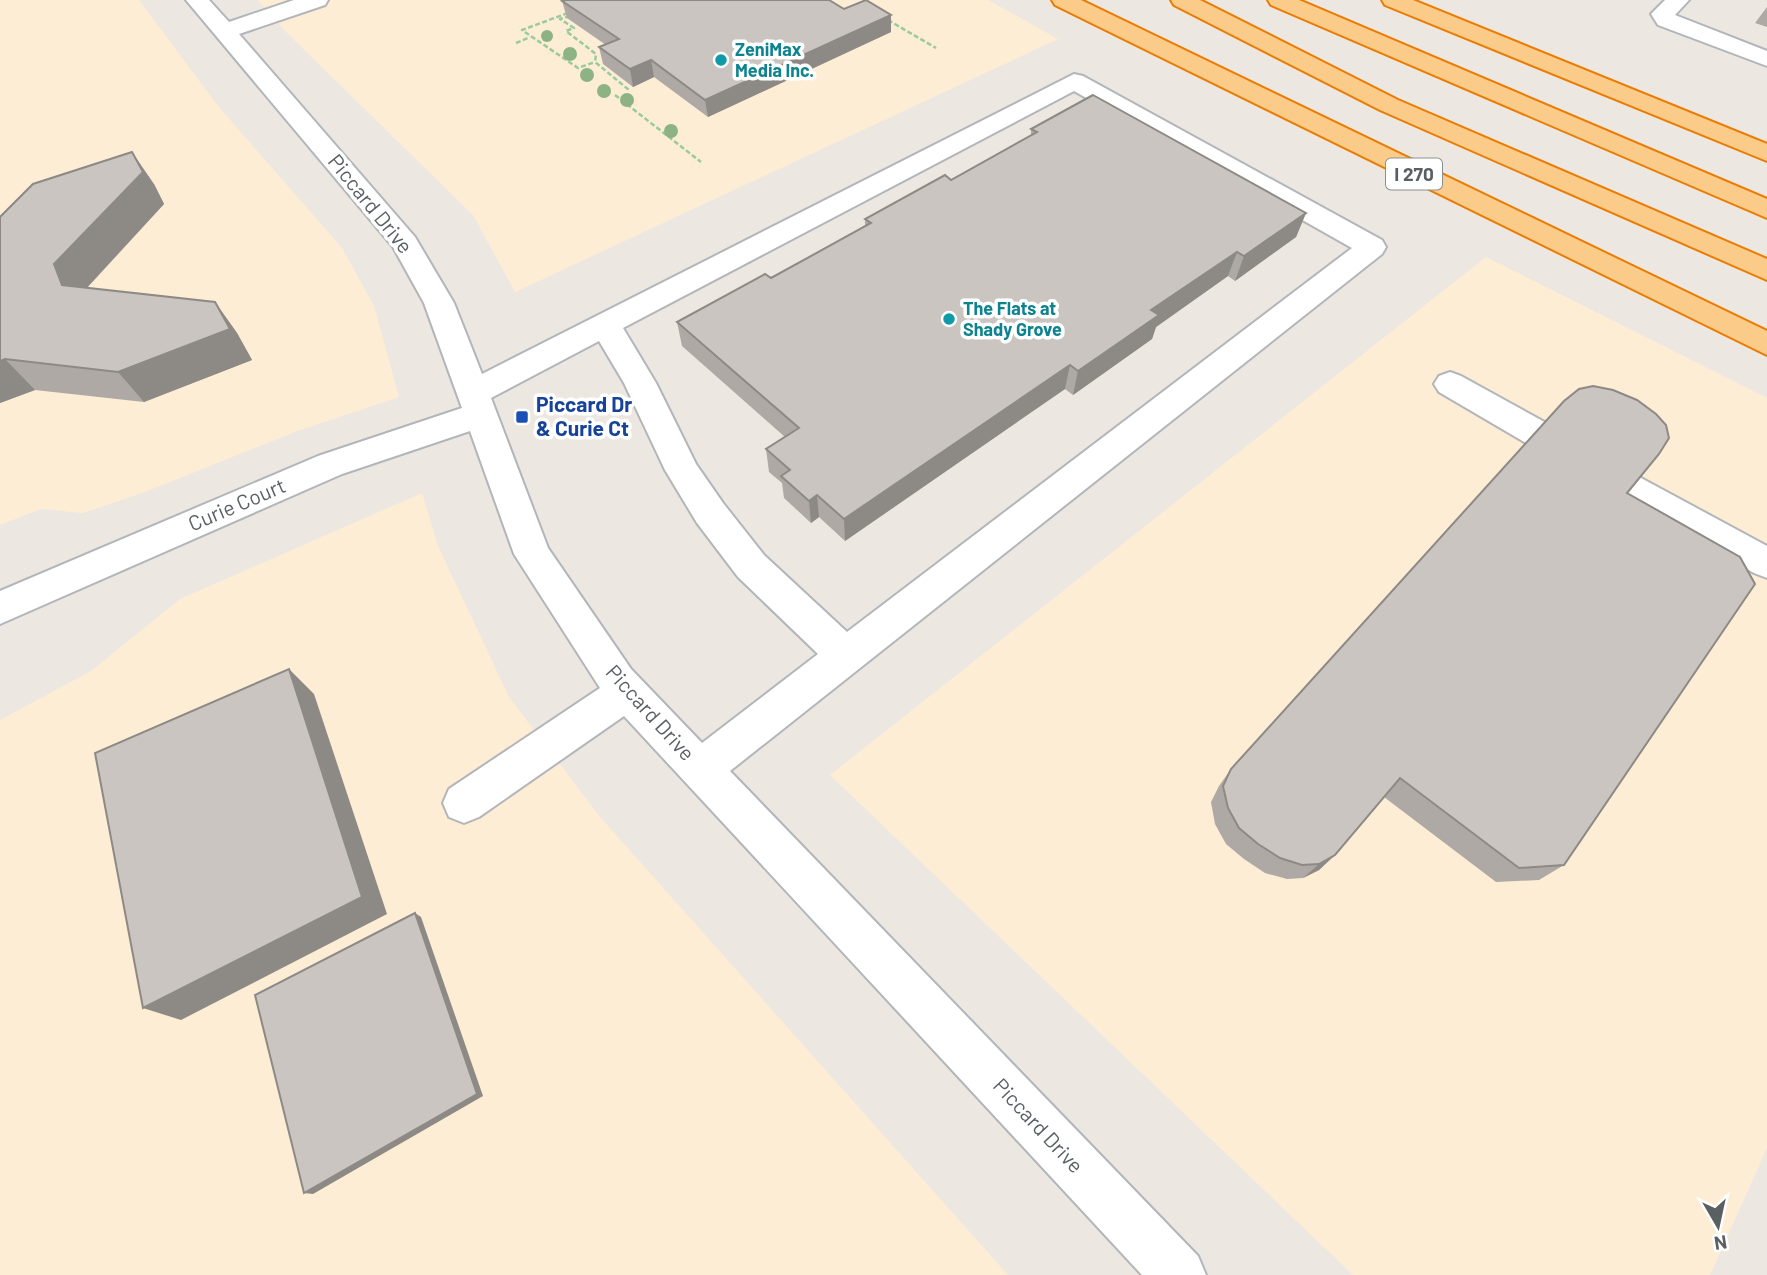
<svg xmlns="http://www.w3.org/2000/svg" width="1767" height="1275" font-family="Barlow,sans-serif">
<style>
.commercial{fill:#fdedd5}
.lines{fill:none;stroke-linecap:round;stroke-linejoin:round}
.minor-casing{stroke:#b2b5b9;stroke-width:4}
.highway-casing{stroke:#ea7c03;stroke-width:4}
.path{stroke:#9aca9f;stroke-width:2.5;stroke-dasharray:5 2.5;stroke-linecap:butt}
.minor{fill:#fff;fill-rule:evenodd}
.highway{fill:#fbcb89;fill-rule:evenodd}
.tree{fill:#8db283}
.wall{fill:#aea9a5}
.shaded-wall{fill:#8d8a86}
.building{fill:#cac5c0;stroke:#8d8a86;stroke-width:2}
.culture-dot{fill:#0f9aa8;stroke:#fff;stroke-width:2.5}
.transit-dot{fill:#1a4fb4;stroke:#fff;stroke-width:2.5}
.labels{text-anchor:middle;stroke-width:7;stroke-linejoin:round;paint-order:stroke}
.far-culture-label{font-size:18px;font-weight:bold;fill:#0d838f;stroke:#fff;text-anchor:start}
.shield{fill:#fff;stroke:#8c8f91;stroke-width:2}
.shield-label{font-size:19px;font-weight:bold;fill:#5a5f62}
.street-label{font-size:21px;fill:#5a5f62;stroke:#fff}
.transit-label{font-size:21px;font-weight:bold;fill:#164399;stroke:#fff;text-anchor:start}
</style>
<rect width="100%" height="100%" fill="#ece8e1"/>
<g class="commercial">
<path d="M 0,0 L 139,0 L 218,106 L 342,248 L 374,306 L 399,397 L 295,432 L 145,492 L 83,513 L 41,509 L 0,525 Z"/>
<path d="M 258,0 L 988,0 L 1058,39 L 515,292 L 473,215 L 288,34 Z"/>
<path d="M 1486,257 L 1767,398 L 1767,1148 L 1710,1275 L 1353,1275 L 830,775 Z"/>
<path d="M 422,493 L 438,546 L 509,697 L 600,817 L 1008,1275 L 0,1275 L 0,720 L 91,671 L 180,599 Z"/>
</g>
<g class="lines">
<defs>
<g id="minor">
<path d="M 186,0 L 209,0 L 229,22 L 294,0 L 328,0 L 325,5 L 239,34 L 415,237 L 454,303 L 482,374 L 1074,74 L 1083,76 L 1382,240 L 1386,247 L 1382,254 L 730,771 L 1198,1256 L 1206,1275 L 1142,1275 L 624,716 L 479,817 L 464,823 L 449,817 L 443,803 L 449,789 L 600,688 L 514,554 L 470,431 L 342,474 L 0,624 L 0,591 L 318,456 L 462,408 L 424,303 L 393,247 ZM 1074,91 L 1352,248 L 847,632 L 764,555 L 723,503 L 696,464 L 656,383 L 623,328 ZM 599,341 L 624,383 L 665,470 L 697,523 L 738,577 L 818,654 L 702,743 L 631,669 L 548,548 L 491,398 Z"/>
<path d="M 1665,0 L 1689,0 L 1675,15 L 1767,51 L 1767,66 L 1658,25 L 1651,14 Z"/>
<path d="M 1450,372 L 1461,376 L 1550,425 L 1555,434 L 1550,443 L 1538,446 L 1526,443 L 1439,392 L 1434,384 L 1439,376 Z"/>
<path d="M 1629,474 L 1641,478 L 1767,546 L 1767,578 L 1754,573 L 1617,496 L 1612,487 L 1617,478 Z"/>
</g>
<g id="highway">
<path d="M 1052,0 L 1081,0 L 1767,331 L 1767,355 L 1055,5 Z"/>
<path d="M 1171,0 L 1200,0 L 1398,100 L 1767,259 L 1767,280 L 1380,110 L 1174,5 Z"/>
<path d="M 1268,0 L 1299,0 L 1767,199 L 1767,218 L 1271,5 Z"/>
<path d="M 1382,0 L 1413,0 L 1767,144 L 1767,161 L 1385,5 Z"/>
</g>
</defs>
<use href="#minor" class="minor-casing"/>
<use href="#highway" class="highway-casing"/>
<g class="path">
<path d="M 568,13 L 522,30 L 578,68 L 595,62"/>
<path d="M 570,16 L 560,19 L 574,28 L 566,31 L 596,54 L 595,62 L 629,90"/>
<path d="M 888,20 L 936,48"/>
<path d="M 516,43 L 530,37"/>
<path d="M 615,95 L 701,162"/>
</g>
<use href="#minor" class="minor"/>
<use href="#highway" class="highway"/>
</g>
<g class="tree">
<circle cx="547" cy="36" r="6"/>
<circle cx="570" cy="54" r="7"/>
<circle cx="587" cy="75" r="7"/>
<circle cx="604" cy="91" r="7"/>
<circle cx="627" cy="100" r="7"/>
<circle cx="671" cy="131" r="7"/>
</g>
<g class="wall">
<path d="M 562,1 L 844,9 L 891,32 L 708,117 L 654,77 L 633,87 L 603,64 L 599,47 L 606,45 L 567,18 Z"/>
<path d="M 1767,7 L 1767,27 L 1755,23 Z"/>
<path d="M 1031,129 L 1306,213 L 1296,237 L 1235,281 L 1228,276 L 1156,327 L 1152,339 L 1073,395 L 1065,389 L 845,541 L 819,517 L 811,523 L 784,498 L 782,483 L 769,472 L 766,449 L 785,437 L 682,346 L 677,322 L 771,278 L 865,226 L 865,219 L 951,180 L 1031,136 Z"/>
<path d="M 154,184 L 164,204 L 87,288 L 215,302 L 237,333 L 252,360 L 144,402 L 35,390 L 0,403 L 0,217 Z"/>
<path d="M 1627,493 L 1564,865 L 1539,880 L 1496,882 L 1384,797 L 1335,855 L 1319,870 L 1303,878 L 1287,879 L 1265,873 L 1244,859 L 1226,844 L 1215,824 L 1211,802 L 1219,786 L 1231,769 Z"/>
</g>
<g class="shaded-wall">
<path d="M 891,15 L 891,32 L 708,117 L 705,100 Z"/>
<path d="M 651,60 L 654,77 L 633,87 L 630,69 Z"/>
<path d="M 132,152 L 154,184 L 164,204 L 80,295 L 62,285 L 54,264 Z"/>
<path d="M 1306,213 L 1296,237 L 1235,281 L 1244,256 Z"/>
<path d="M 1237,252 L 1228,276 L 1156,327 L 1152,339 L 1073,395 L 1078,371 L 1151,310 Z"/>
<path d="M 215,302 L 237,333 L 252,360 L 144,402 L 118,372 Z"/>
<path d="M 5,359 L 35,390 L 0,403 L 0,361 Z"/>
<path d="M 1070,365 L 1065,389 L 845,541 L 844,519 Z"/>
<path d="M 817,495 L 819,517 L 811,523 L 809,501 Z"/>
<path d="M 289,669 L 314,694 L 387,914 L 181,1020 L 143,1008 Z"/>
<path d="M 1335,855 L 1319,870 L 1303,878 L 1319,864 Z"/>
<path d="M 415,913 L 421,917 L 483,1096 L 313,1194 L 304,1193 Z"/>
</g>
<g class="building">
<path d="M 566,0 L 829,0 L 844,9 L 866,0 L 891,15 L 705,100 L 651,60 L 630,69 L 599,47 L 619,39 L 562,1 Z"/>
<path d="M 1093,95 L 1306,213 L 1244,256 L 1237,252 L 1151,310 L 1159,315 L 1078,371 L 1070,365 L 844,519 L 817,495 L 809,501 L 781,476 L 790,470 L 766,449 L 799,428 L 677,322 L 765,274 L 771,278 L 871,223 L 865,219 L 945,175 L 951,180 L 1037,132 L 1031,129 Z"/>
<path d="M 132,152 L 143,172 L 54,264 L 62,285 L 215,302 L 230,329 L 118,372 L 5,359 L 0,361 L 0,217 L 33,184 Z"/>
<path d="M 1593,386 L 1613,390 L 1637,400 L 1656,414 L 1666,425 L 1669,438 L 1659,454 L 1627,493 L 1740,557 L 1755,584 L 1564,865 L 1519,868 L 1400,778 L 1335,855 L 1319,864 L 1302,865 L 1280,858 L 1258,844 L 1239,828 L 1228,808 L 1223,786 L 1231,769 L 1564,401 L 1579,389 Z"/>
<path d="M 289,669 L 362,897 L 143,1008 L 95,753 Z"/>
<path d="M 415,913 L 477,1094 L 304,1193 L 255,995 Z"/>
</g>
<g class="culture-dot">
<circle cx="721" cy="60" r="7"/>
<circle cx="949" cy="319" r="7"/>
</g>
<rect class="transit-dot" x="515" y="410" width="14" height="14" rx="3.5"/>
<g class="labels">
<g class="far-culture-label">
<text x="735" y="56">ZeniMax<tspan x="735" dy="21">Media Inc.</tspan></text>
<text x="963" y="315">The Flats at<tspan x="963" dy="21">Shady Grove</tspan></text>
</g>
<rect class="shield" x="1386" y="158.5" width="56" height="31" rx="5"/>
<g class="shield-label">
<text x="1414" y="181">I 270</text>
</g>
<g class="street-label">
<text transform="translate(370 204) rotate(51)" y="7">Piccard Drive</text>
<text transform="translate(237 505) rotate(-23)" y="7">Curie Court</text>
<text transform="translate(650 713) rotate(48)" y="7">Piccard Drive</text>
<text transform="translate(1038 1126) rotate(47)" y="7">Piccard Drive</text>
</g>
<g class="transit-label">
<text x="536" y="412">Piccard Dr<tspan x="536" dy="24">&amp; Curie Ct</tspan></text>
</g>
</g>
<g transform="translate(1718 1226) rotate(171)" stroke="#ffffff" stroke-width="5" paint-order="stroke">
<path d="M0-5L12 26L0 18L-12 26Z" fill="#5a5f62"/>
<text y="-10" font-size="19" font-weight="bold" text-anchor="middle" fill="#5a5f62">N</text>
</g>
</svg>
